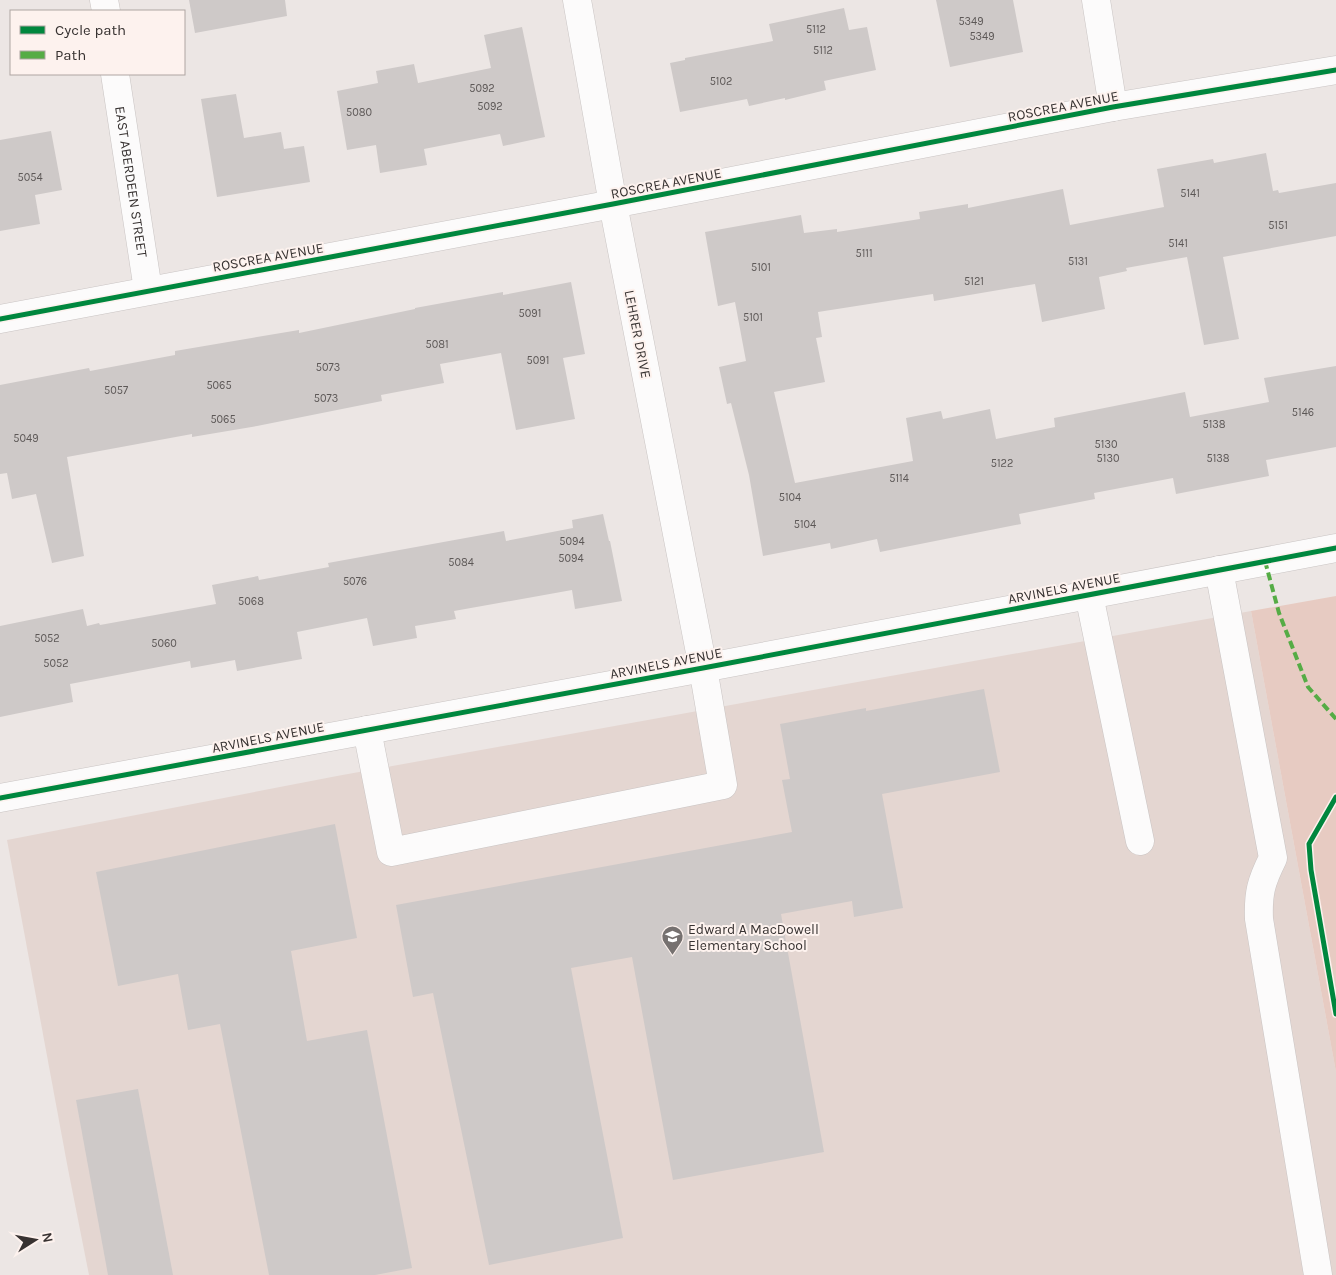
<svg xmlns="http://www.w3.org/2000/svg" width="1336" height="1275" font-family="Karla,sans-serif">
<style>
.built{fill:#e4d6d1}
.green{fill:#e7cbc2}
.building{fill:#cec9c8}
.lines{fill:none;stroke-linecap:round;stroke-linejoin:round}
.minor-casing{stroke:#c9c4c3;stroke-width:29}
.minor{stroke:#fcfbfb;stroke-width:28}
.quiet{stroke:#55ac45;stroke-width:4;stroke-dasharray:8 4;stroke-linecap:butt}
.cycleway-casing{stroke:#fdf2ee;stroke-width:8}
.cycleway{stroke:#00873e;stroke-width:5}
.labels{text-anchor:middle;stroke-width:4;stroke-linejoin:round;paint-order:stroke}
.number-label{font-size:11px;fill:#5d5857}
.street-label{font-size:14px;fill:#373231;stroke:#fdf2ee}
.poi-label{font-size:14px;fill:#373231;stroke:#fdf2ee;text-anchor:start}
</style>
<rect width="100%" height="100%" fill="#ece6e4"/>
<path class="built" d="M 1251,611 L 1336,1072 L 1336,1275 L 89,1275 L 68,1169 L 7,840 L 337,776 Z"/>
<path class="green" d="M 1336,596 L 1336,1072 L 1251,611 Z"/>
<g class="building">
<path d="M 189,0 L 285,0 L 287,16 L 195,33 Z"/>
<path d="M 936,0 L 1013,0 L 1023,52 L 950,67 Z"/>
<path d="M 844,8 L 849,30 L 867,27 L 876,70 L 824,81 L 826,90 L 785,100 L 785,98 L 749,106 L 747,99 L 680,112 L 670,63 L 685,60 L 685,58 L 773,41 L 769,24 Z"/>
<path d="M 522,27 L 545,137 L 503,146 L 500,134 L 424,149 L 427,165 L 380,173 L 376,145 L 347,150 L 337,91 L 378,83 L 376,71 L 414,64 L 418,83 L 491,68 L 484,35 Z"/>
<path d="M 236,94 L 244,138 L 281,132 L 284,149 L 304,146 L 310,182 L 217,197 L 201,99 Z"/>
<path d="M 51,131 L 62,190 L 35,195 L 40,224 L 0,231 L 0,140 Z"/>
<path d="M 1266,153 L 1273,191 L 1278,190 L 1279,193 L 1336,183 L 1336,236 L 1223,257 L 1239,339 L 1204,345 L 1187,257 L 1126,268 L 1127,271 L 1099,277 L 1105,309 L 1042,322 L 1035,284 L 934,301 L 933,294 L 818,312 L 822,337 L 816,338 L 825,382 L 774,392 L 795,483 L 913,461 L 906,418 L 941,411 L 943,419 L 990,409 L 996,439 L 1055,427 L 1054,418 L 1185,392 L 1190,417 L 1269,402 L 1264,378 L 1336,366 L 1336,447 L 1266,460 L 1269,476 L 1176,494 L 1173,478 L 1094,493 L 1095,499 L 1019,514 L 1021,524 L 880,552 L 877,539 L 831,549 L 830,543 L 763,556 L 749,475 L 731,403 L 727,404 L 719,367 L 746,361 L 735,302 L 718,306 L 705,232 L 801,215 L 804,233 L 837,229 L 837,232 L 920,219 L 919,212 L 968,204 L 968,208 L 1063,189 L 1070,225 L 1164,207 L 1157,169 L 1213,159 L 1214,163 Z"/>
<path d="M 571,282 L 585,354 L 563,358 L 575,419 L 516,430 L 501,353 L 440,364 L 444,383 L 381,395 L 382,401 L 257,426 L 192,437 L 192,434 L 67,457 L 84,556 L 52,563 L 36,494 L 12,499 L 7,473 L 0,474 L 0,385 L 89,368 L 90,371 L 175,355 L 175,351 L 299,330 L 299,333 L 415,309 L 415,308 L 503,292 L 503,295 Z"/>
<path d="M 603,514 L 609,541 L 610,541 L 622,601 L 575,609 L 572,590 L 454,611 L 456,619 L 415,626 L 417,638 L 373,646 L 367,618 L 297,632 L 302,659 L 237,671 L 235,660 L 191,668 L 190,661 L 70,684 L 73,702 L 0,717 L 0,626 L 83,609 L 87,626 L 99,623 L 100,625 L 216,604 L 212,585 L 258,576 L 259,580 L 329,567 L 328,563 L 504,531 L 506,541 L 573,528 L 572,520 Z"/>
<path d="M 984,689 L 1000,772 L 882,794 L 903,908 L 854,917 L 852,901 L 781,914 L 824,1152 L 673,1180 L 632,957 L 571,968 L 623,1238 L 489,1265 L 433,993 L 413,997 L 396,905 L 792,832 L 782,780 L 790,779 L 780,724 L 866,708 L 866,711 Z"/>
<path d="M 335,824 L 357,938 L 291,951 L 307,1041 L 367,1030 L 412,1268 L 375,1275 L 269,1275 L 220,1024 L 188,1030 L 178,974 L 118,986 L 96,872 Z"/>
<path d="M 138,1089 L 173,1275 L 108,1275 L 76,1100 Z"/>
</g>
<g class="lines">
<defs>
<g id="minor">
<path d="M 104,0 L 106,11"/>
<path d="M 1096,0 L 1113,107"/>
<path id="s1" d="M 115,74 L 148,290"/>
<path d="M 0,319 L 613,204 L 1113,107 L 1336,70"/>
<path d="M 1219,570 L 1273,858 C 1261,882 1258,893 1259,919 L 1318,1275"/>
<path d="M 1089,595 L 1140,841"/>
<path d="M 367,730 L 391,852 L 723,785 L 703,668 L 613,204 L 577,0"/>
<path d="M 0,798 L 703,668 L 1336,548"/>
</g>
</defs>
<use href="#minor" class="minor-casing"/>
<use href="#minor" class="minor"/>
<path class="quiet" d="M 1265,561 L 1279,613 L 1308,687 L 1336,719"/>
<defs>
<g id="cycleway">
<path d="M 0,319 L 613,204 L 1113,107 L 1336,70"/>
<path d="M 1336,797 L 1309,844 L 1311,870 L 1336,1014"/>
<path d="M 0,798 L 703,668 L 1336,548"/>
</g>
</defs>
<use href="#cycleway" class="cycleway-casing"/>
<use href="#cycleway" class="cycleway"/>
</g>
<defs>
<symbol id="school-pin" viewBox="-11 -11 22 30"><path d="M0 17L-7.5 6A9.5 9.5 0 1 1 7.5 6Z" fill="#767170" stroke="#fdf2ee"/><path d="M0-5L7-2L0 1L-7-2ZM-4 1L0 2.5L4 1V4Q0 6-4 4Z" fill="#fff"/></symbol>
</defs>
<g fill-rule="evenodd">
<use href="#school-pin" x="660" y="924" width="25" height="34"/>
</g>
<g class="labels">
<g class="number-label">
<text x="971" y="25">5349</text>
<text x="816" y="33">5112</text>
<text x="982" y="40">5349</text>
<text x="823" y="54">5112</text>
<text x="721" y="85">5102</text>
<text x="482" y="92">5092</text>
<text x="490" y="110">5092</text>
<text x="359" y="116">5080</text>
<text x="30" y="181">5054</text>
<text x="1190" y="197">5141</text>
<text x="1278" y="229">5151</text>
<text x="1178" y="247">5141</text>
<text x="864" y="257">5111</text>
<text x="1078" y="265">5131</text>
<text x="761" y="271">5101</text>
<text x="974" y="285">5121</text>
<text x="530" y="317">5091</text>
<text x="753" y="321">5101</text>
<text x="437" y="348">5081</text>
<text x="538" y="364">5091</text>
<text x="328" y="371">5073</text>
<text x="219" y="389">5065</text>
<text x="116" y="394">5057</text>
<text x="326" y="402">5073</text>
<text x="1303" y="416">5146</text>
<text x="223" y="423">5065</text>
<text x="1214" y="428">5138</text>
<text x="26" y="442">5049</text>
<text x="1106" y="448">5130</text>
<text x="1108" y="462">5130</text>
<text x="1218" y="462">5138</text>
<text x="1002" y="467">5122</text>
<text x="899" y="482">5114</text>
<text x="790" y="501">5104</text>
<text x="805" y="528">5104</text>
<text x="572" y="545">5094</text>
<text x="571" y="562">5094</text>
<text x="461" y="566">5084</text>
<text x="355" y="585">5076</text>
<text x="251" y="605">5068</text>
<text x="47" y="642">5052</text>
<text x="164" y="647">5060</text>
<text x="56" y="667">5052</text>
</g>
<g class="street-label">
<text transform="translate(1063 106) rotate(-11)" y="5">ROSCREA AVENUE</text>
<text dy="5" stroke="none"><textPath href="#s1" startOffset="109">EAST ABERDEEN STREET</textPath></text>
<text transform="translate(666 183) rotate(-11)" y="5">ROSCREA AVENUE</text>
<text transform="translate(268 257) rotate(-10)" y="5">ROSCREA AVENUE</text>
<text transform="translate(638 334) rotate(79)" y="5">LEHRER DRIVE</text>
<text transform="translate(1064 588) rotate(-11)" y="5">ARVINELS AVENUE</text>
<text transform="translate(666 663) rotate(-11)" y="5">ARVINELS AVENUE</text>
<text transform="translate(268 737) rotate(-11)" y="5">ARVINELS AVENUE</text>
</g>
<g class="poi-label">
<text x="688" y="934">Edward A MacDowell<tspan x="688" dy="16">Elementary School</tspan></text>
</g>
</g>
<rect x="10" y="10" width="175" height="65" fill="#fdf2ee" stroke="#aea5a2"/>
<rect x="20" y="26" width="25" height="8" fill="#00873e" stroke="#aea5a2"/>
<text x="55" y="35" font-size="15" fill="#373231">Cycle path</text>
<rect x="20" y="51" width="25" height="8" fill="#55ac45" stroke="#aea5a2"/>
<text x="55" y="60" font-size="15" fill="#373231">Path</text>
<g transform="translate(35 1240) rotate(79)" stroke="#fdf2ee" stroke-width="4" paint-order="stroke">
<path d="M0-4L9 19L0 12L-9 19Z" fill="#373231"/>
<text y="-8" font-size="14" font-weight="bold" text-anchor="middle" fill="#373231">N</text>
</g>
</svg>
